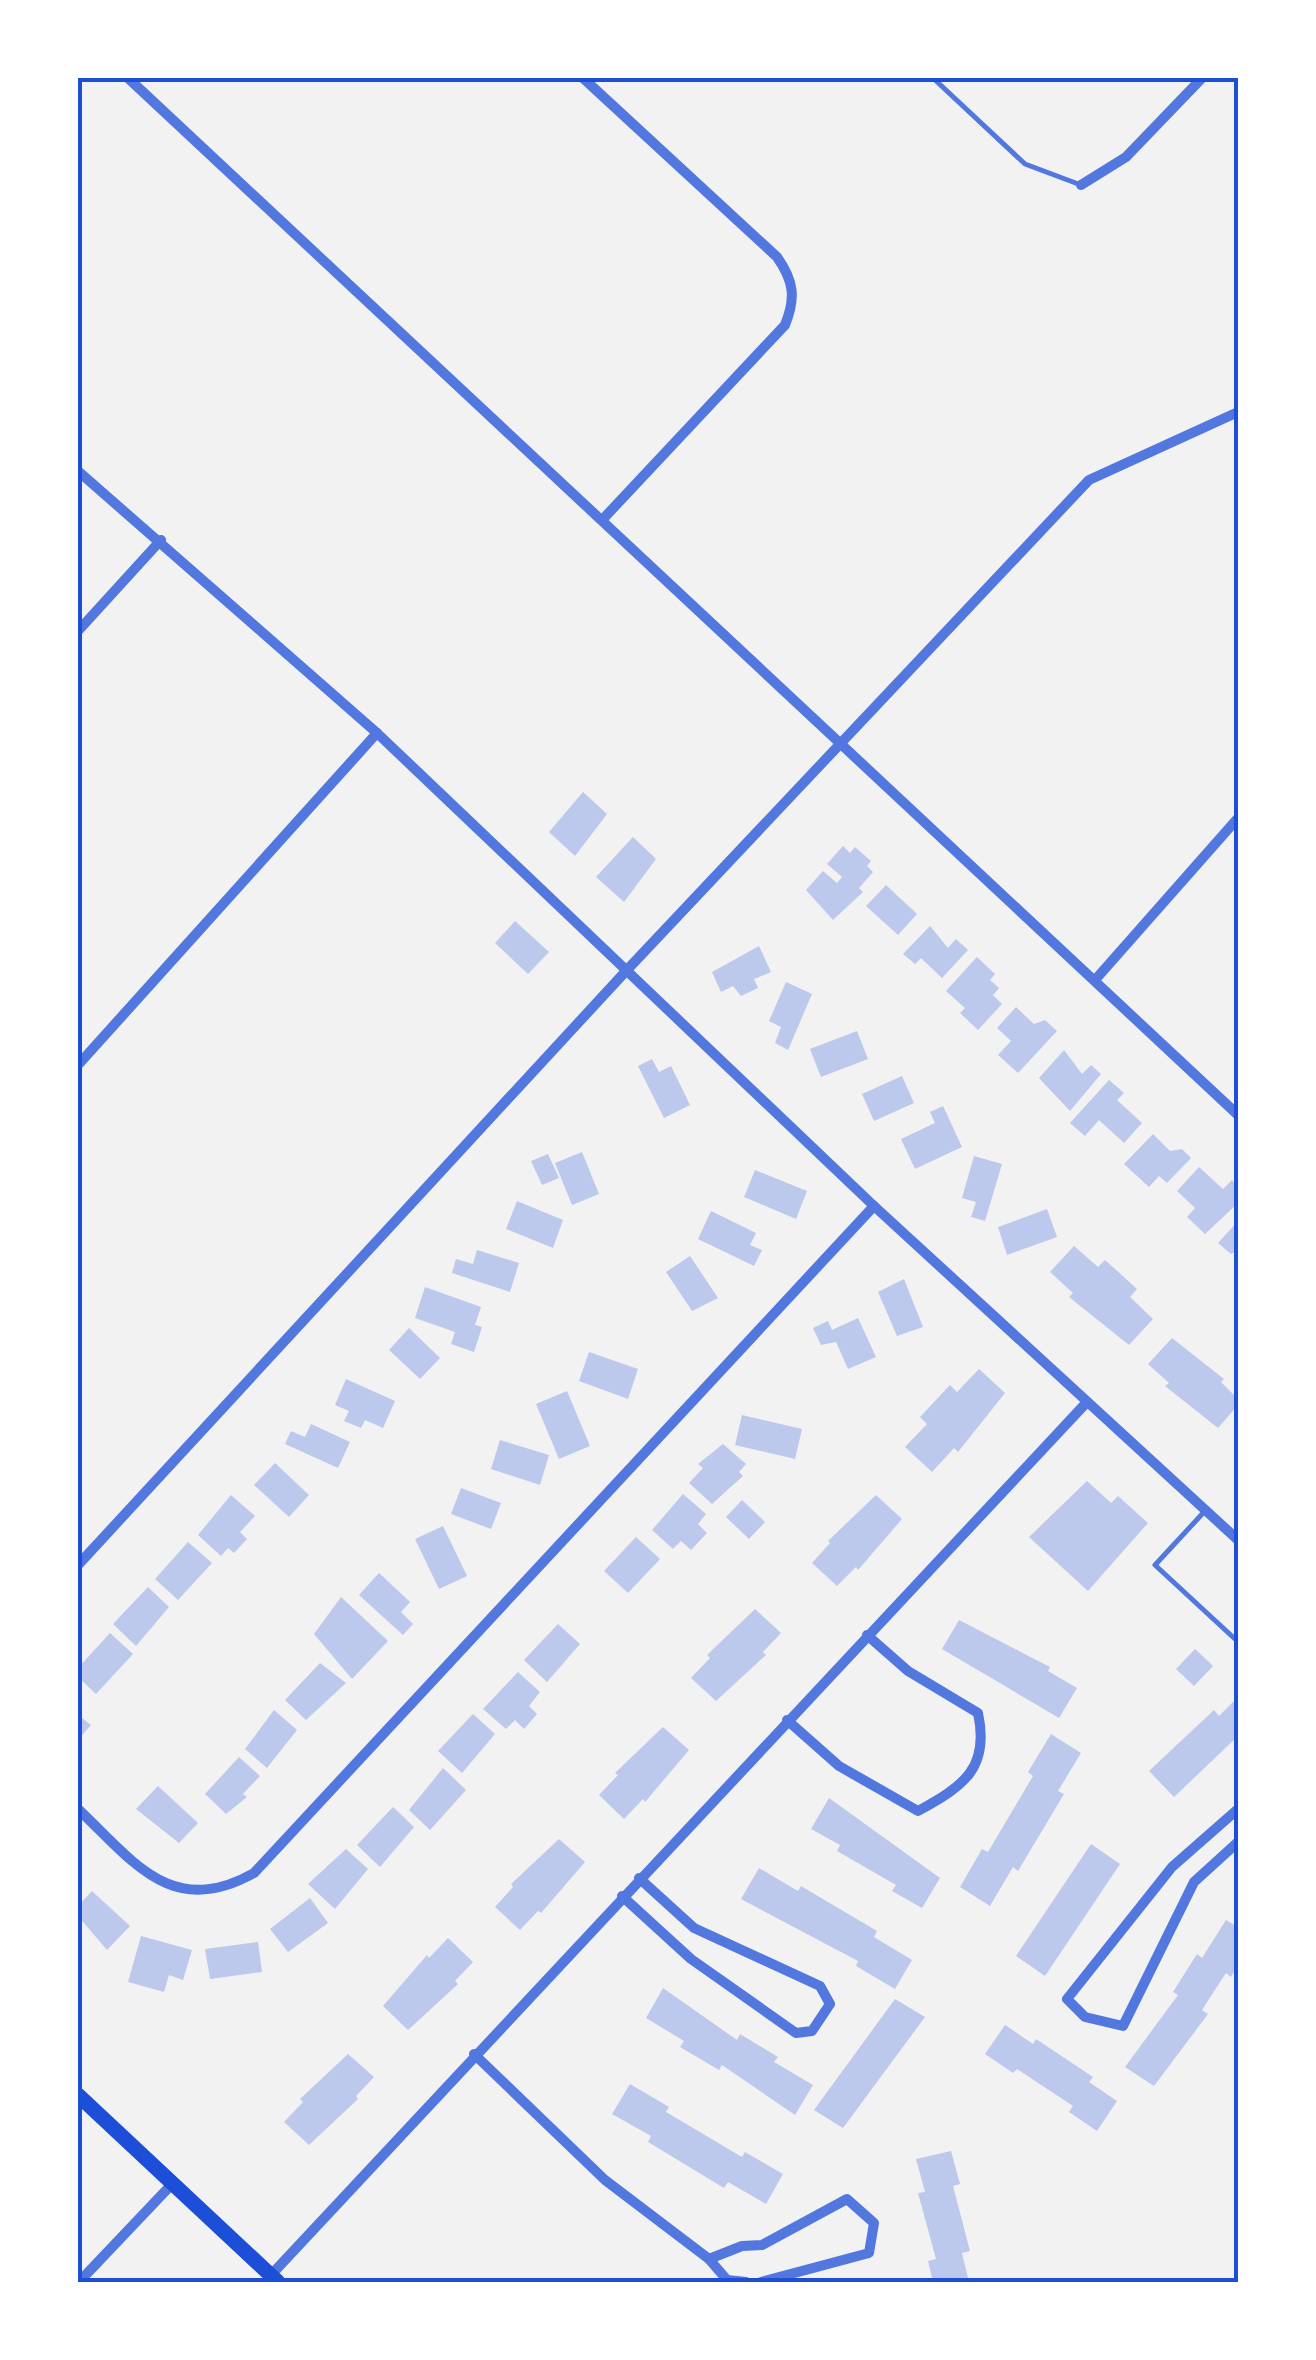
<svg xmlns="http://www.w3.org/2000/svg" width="1316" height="2360" font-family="'Roboto Condensed',sans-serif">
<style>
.building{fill:#bdc9ec}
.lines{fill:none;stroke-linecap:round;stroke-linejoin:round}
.service{stroke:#5277de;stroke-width:5}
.minor{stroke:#5277de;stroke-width:10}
.secondary{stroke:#1d4ed8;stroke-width:15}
.neatline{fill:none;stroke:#1d4ed8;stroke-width:4}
</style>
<rect width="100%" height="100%" fill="#f2f2f2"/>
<g class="building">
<path d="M 583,792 L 607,814 L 575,856 L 549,832 Z"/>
<path d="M 633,837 L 656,859 L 624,902 L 596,877 Z"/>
<path d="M 843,846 L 850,853 L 855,847 L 871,861 L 867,866 L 873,872 L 859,888 L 863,892 L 833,920 L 806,890 L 823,871 L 837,883 L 842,877 L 827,864 Z"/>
<path d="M 886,885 L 917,914 L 898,935 L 866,906 Z"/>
<path d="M 515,921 L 549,952 L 528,974 L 495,943 Z"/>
<path d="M 930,926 L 948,948 L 956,939 L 968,950 L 942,978 L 921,958 L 915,964 L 903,954 Z"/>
<path d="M 759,946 L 771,972 L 754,979 L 758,988 L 741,996 L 733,986 L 721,992 L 712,972 Z"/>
<path d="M 977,957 L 995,974 L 990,980 L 999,988 L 993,995 L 1002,1004 L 978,1030 L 960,1013 L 965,1008 L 946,991 Z"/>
<path d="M 786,982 L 812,994 L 788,1050 L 775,1043 L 781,1027 L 769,1021 Z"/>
<path d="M 1016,1007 L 1034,1024 L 1045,1020 L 1057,1031 L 1018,1073 L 998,1055 L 1011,1041 L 997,1028 Z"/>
<path d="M 857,1031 L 868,1059 L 821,1077 L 810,1049 Z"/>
<path d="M 1064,1050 L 1082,1074 L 1091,1065 L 1101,1074 L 1070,1111 L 1039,1078 Z"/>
<path d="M 652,1059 L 659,1072 L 671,1066 L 690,1105 L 664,1118 L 638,1066 Z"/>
<path d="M 902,1076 L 914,1103 L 874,1121 L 862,1094 Z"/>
<path d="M 1109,1080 L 1124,1093 L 1117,1100 L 1142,1123 L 1124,1143 L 1099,1120 L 1085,1136 L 1070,1123 Z"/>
<path d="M 943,1106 L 962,1147 L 915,1169 L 901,1139 L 935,1123 L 930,1112 Z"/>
<path d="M 1153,1134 L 1170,1151 L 1182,1149 L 1191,1158 L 1167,1183 L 1159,1176 L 1149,1187 L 1124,1164 Z"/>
<path d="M 582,1152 L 599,1194 L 572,1205 L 555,1163 Z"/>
<path d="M 548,1154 L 559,1178 L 542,1185 L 531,1161 Z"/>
<path d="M 974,1156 L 1002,1164 L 985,1221 L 971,1217 L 976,1202 L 962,1198 Z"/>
<path d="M 1199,1167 L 1223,1189 L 1232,1180 L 1238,1187 L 1238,1203 L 1205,1234 L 1187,1217 L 1195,1208 L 1177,1191 Z"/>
<path d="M 755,1170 L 807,1191 L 796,1219 L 744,1197 Z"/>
<path d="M 517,1201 L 563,1220 L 553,1248 L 506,1229 Z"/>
<path d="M 1047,1209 L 1057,1237 L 1007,1255 L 998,1227 Z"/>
<path d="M 711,1211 L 756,1233 L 750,1245 L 762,1250 L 754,1266 L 698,1239 Z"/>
<path d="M 1238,1221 L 1238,1250 L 1231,1254 L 1218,1243 Z"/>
<path d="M 1074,1246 L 1098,1267 L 1105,1260 L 1137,1289 L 1130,1297 L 1153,1319 L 1129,1345 L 1069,1297 L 1073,1293 L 1050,1272 Z"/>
<path d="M 477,1250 L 519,1263 L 510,1292 L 452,1273 L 456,1259 L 473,1264 Z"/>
<path d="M 690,1256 L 718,1298 L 692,1311 L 666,1272 Z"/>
<path d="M 904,1279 L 923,1327 L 897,1336 L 878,1292 Z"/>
<path d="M 425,1287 L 481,1307 L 475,1325 L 482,1327 L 474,1352 L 451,1344 L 455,1332 L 415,1318 Z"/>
<path d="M 858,1318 L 876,1357 L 848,1369 L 836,1342 L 821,1345 L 813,1328 L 828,1321 L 832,1330 Z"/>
<path d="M 409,1328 L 440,1358 L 420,1379 L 389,1350 Z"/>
<path d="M 1172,1338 L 1224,1379 L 1221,1382 L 1238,1399 L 1238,1405 L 1218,1428 L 1165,1386 L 1169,1383 L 1148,1364 Z"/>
<path d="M 589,1352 L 638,1369 L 628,1399 L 579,1381 Z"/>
<path d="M 979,1369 L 1005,1393 L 958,1452 L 954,1448 L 932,1472 L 905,1447 L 927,1424 L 920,1417 L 950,1385 L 957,1392 Z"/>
<path d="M 346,1379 L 395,1401 L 383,1428 L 365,1420 L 361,1428 L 344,1421 L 349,1411 L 335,1405 Z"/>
<path d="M 567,1391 L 590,1446 L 559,1459 L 536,1404 Z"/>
<path d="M 742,1415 L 802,1429 L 795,1459 L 735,1445 Z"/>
<path d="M 311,1424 L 350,1442 L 338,1468 L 285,1444 L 291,1431 L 305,1437 Z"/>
<path d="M 500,1440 L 549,1455 L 540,1485 L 491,1469 Z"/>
<path d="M 723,1444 L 746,1464 L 739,1472 L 743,1476 L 712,1504 L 689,1483 L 703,1468 L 698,1464 Z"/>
<path d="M 275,1463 L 309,1495 L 289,1517 L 254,1485 Z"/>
<path d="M 1087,1481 L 1111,1503 L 1118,1496 L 1148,1523 L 1088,1591 L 1029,1537 Z"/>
<path d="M 461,1488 L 501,1503 L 491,1529 L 451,1514 Z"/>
<path d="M 683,1494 L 706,1514 L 698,1524 L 707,1533 L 691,1550 L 681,1541 L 673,1549 L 652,1530 Z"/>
<path d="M 231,1495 L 255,1516 L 240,1532 L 247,1539 L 234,1553 L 228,1548 L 221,1556 L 198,1535 Z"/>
<path d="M 876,1495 L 902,1519 L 858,1570 L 856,1567 L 837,1586 L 812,1563 L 830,1543 L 828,1541 Z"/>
<path d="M 742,1500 L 765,1522 L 749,1539 L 726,1517 Z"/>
<path d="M 443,1526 L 467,1576 L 439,1589 L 415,1539 Z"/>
<path d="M 636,1537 L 660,1559 L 628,1593 L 604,1571 Z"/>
<path d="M 188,1542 L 212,1563 L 178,1600 L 155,1579 Z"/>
<path d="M 379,1573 L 410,1602 L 401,1612 L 413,1624 L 403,1635 L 359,1595 Z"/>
<path d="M 148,1587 L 169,1607 L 136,1646 L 113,1624 Z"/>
<path d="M 341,1597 L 388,1641 L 352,1679 L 314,1634 Z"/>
<path d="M 755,1609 L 781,1633 L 763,1652 L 766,1655 L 716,1701 L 691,1678 L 710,1658 L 707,1655 Z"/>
<path d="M 959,1620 L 1050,1667 L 1048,1671 L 1077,1688 L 1059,1718 L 942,1649 Z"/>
<path d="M 558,1624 L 580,1644 L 547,1682 L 524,1660 Z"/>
<path d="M 110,1633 L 133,1654 L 96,1694 L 78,1677 L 78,1668 Z"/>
<path d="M 1195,1649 L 1213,1666 L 1194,1686 L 1176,1669 Z"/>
<path d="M 320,1663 L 346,1683 L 306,1720 L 285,1700 Z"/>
<path d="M 518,1672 L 540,1692 L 529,1706 L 537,1714 L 524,1729 L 515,1720 L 506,1729 L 483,1709 Z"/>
<path d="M 1238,1697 L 1238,1736 L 1174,1797 L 1149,1771 L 1214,1710 L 1219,1716 Z"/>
<path d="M 274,1710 L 297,1730 L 267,1768 L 245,1749 Z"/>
<path d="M 473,1714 L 495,1734 L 462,1773 L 438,1751 Z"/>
<path d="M 78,1715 L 91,1725 L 78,1740 Z"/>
<path d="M 663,1727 L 689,1750 L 645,1802 L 643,1799 L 624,1819 L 599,1795 L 618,1775 L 615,1773 Z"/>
<path d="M 1051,1734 L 1081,1753 L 1058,1791 L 1064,1794 L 1018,1871 L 1013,1867 L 990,1906 L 960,1887 L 982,1849 L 988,1852 L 1033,1776 L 1028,1772 Z"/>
<path d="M 239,1757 L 260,1776 L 243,1794 L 247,1797 L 226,1814 L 205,1794 Z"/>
<path d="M 443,1768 L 466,1790 L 430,1830 L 409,1810 Z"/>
<path d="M 158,1786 L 198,1823 L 179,1843 L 136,1809 Z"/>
<path d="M 829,1798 L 940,1878 L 922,1908 L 892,1891 L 896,1885 L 837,1851 L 840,1845 L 811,1829 Z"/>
<path d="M 393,1807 L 414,1827 L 380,1867 L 357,1845 Z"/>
<path d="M 559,1839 L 585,1862 L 541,1913 L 538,1911 L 520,1930 L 495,1907 L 513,1887 L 511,1884 Z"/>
<path d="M 1091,1844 L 1120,1864 L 1045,1976 L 1016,1956 Z"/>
<path d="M 346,1849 L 368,1869 L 335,1909 L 308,1884 Z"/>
<path d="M 759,1868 L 798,1891 L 801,1886 L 877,1931 L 874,1937 L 912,1960 L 895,1989 L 856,1966 L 858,1961 L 741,1899 Z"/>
<path d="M 92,1891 L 130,1926 L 107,1950 L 78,1916 L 78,1906 Z"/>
<path d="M 310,1898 L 328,1923 L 288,1952 L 270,1929 Z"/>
<path d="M 1226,1920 L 1238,1927 L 1238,1966 L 1231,1977 L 1226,1973 L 1202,2010 L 1208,2014 L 1154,2086 L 1125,2067 L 1178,1995 L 1173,1992 L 1197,1954 L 1202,1958 Z"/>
<path d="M 141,1936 L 192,1950 L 183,1980 L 169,1975 L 164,1992 L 128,1982 Z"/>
<path d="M 448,1938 L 473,1962 L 455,1981 L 458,1984 L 408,2030 L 383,2006 L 427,1955 L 429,1958 Z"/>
<path d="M 258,1942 L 262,1972 L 210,1979 L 205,1949 Z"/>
<path d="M 663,1988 L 737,2040 L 740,2034 L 778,2057 L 774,2062 L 813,2085 L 795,2115 L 722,2065 L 719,2070 L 680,2047 L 684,2041 L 646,2018 Z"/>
<path d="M 895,1999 L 925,2017 L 843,2128 L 814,2110 Z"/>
<path d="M 1005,2025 L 1033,2044 L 1036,2039 L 1093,2077 L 1089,2082 L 1117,2101 L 1097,2131 L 1069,2112 L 1073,2106 L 1017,2069 L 1013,2073 L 985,2054 Z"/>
<path d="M 348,2054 L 374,2077 L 356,2096 L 358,2099 L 309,2145 L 284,2122 L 303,2102 L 300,2099 Z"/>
<path d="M 630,2084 L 669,2107 L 666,2112 L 742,2157 L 745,2152 L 783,2174 L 766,2204 L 728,2182 L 724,2188 L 648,2142 L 651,2136 L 612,2114 Z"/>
<path d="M 951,2151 L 960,2184 L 953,2186 L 970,2251 L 962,2253 L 969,2282 L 933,2282 L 928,2261 L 936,2259 L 918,2193 L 925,2192 L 916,2159 Z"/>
</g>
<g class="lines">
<g class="service">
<path d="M 933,78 L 1025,164 L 1081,185"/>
<path d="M 1204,1512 L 1155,1565 L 1235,1639 L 1238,1635"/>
</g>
<g class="minor">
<path d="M 128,78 L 1238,1115"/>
<path d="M 583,78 L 777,257 C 794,281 796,298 785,325 L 603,519"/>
<path d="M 1081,185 L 1126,157 L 1202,78"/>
<path d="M 78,471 L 377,733 L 874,1206 L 1238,1540"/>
<path d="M 78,631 L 161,540"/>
<path d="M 1095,980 L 1238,818"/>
<path d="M 78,1065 L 377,733"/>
<path d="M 78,1565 L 626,971 L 1089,480 L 1238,412"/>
<path d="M 787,1720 L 839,1766 L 918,1811 C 963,1786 990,1769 978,1713 L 908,1671 L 867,1635"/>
<path d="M 78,1809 C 134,1862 172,1919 254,1873 L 874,1206"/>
<path d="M 1238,1809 L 1172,1867 L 1067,1999 L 1085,2017 L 1123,2026 L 1194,1882 L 1238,1842"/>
<path d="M 622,1896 L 691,1959 L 796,2033 L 812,2031 L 830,2004 L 820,1986 L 694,1928 L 639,1878"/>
<path d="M 474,2054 L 605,2180 L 709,2259 L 727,2280 L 746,2282"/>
<path d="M 709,2259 L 742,2246 L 762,2245 L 847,2199 L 874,2223 L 869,2253 L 761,2282"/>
<path d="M 271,2275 L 1087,1402"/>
<path d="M 79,2282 L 173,2183"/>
</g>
<path class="secondary" d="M 78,2095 L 278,2282"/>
</g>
<rect width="1316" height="2360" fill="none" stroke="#ffffff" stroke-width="160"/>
<rect x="80" y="80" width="1156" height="2200" class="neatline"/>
</svg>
